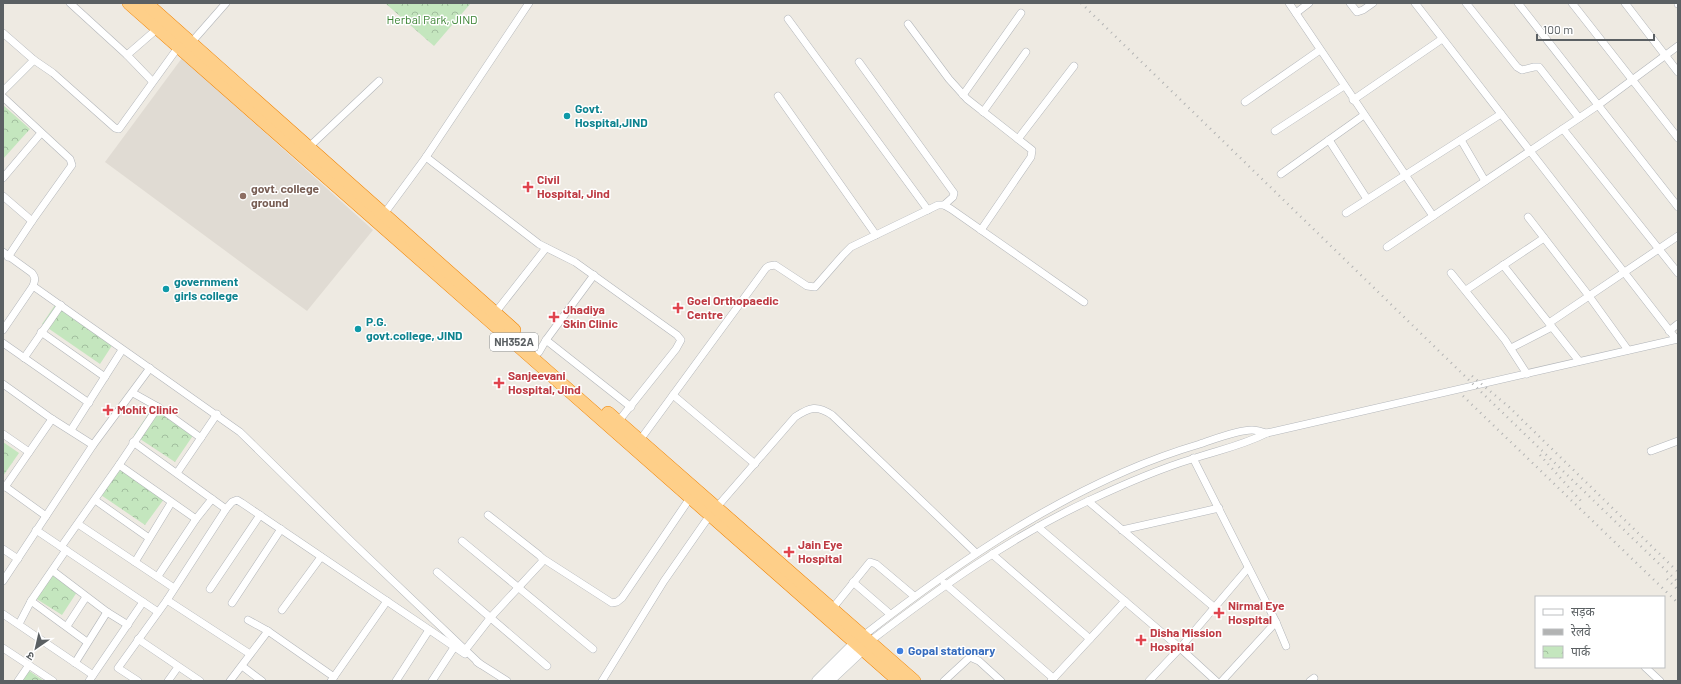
<svg xmlns="http://www.w3.org/2000/svg" width="1681" height="684" font-family="Barlow,'Noto Sans Devanagari',sans-serif">
<style>
.education{fill:#e0dbd3}
.park{fill:url(#park-crowns)}
.lines{fill:none;stroke-linecap:round;stroke-linejoin:round}
.street-casing{stroke:#b3b6ba;stroke-width:8}
.secondary-casing{stroke:#b4b9bd;stroke-width:11}
.highway-casing{stroke:#f08200;stroke-width:14}
.street{stroke:#fff;stroke-width:7}
.secondary{stroke:#fff;stroke-width:10}
.highway{stroke:#fecf89;stroke-width:13}
.rail{stroke:#b2b3b3;stroke-width:2.5;stroke-dasharray:1 5;stroke-linecap:butt}
.culture-dot{fill:#0f9aa8;stroke:#fff;stroke-width:1.5}
.health-dot{fill:#e0444e;stroke:#fff;stroke-width:1.5}
.education-dot{fill:#8d6e63;stroke:#fff;stroke-width:1.5}
.shop-dot{fill:#3f7fe0;stroke:#fff;stroke-width:1.5}
.labels{text-anchor:middle;stroke-width:3;stroke-linejoin:round;paint-order:stroke}
.shield{fill:#fff;stroke:#8c9092;stroke-width:1}
.shield-label{font-size:11px;font-weight:bold;fill:#5b6063}
.park-label{font-size:12px;fill:#3b8333;stroke:#fff}
.culture-label{font-size:12px;font-weight:bold;fill:#0d838f;stroke:#fff;text-anchor:start}
.health-label{font-size:12px;font-weight:bold;fill:#be3a42;stroke:#fff;text-anchor:start}
.education-label{font-size:12px;font-weight:bold;fill:#785e54;stroke:#fff;text-anchor:start}
.shop-label{font-size:12px;font-weight:bold;fill:#366cbe;stroke:#fff;text-anchor:start}
</style>
<defs>
<pattern id="park-crowns" width="20" height="18" patternUnits="userSpaceOnUse"><rect width="20" height="18" fill="#c4e6be"/><path d="M2 6a3 3 0 1 1 6 0M12 15a3 3 0 1 1 6 0" fill="none" stroke="#a2be9e"/></pattern>
</defs>
<rect width="100%" height="100%" fill="#eeeae2"/>
<path class="education" d="M 182,58 L 373,230 L 307,311 L 105,162 Z"/>
<g class="park">
<path d="M 385,3 L 471,3 L 434,46 Z"/>
<path d="M 3,105 L 30,129 L 3,159 Z"/>
<path d="M 55,305 L 113,344 L 100,364 L 42,324 Z"/>
<path d="M 153,407 L 194,434 L 175,462 L 134,435 Z"/>
<path d="M 3,442 L 19,453 L 3,476 Z"/>
<path d="M 116,466 L 164,499 L 145,525 L 98,493 Z"/>
<path d="M 51,574 L 77,592 L 62,615 L 35,598 Z"/>
<path d="M 25,668 L 44,681 L 16,681 Z"/>
</g>
<g class="lines">
<defs>
<g id="street">
<path d="M 70,3 L 127,55 L 152,81"/>
<path d="M 1289,3 L 1433,216"/>
<path d="M 1350,3 L 1357,12 L 1363,10 L 1373,3"/>
<path d="M 1415,3 L 1676,339"/>
<path d="M 1466,3 L 1517,67 L 1522,70 L 1534,67 L 1539,67 L 1579,118"/>
<path d="M 1518,3 L 1678,207"/>
<path d="M 1572,3 L 1678,138"/>
<path d="M 1625,3 L 1678,72"/>
<path d="M 1678,3 L 1678,4"/>
<path d="M 1296,13 L 1309,3"/>
<path d="M 788,19 L 928,210"/>
<path d="M 908,24 L 949,79 L 967,99 L 1032,150 L 1031,157 L 981,230"/>
<path d="M 3,33 L 34,60 L 53,73 L 115,128 L 119,129 L 179,46"/>
<path d="M 190,44 L 226,3"/>
<path d="M 127,55 L 157,29"/>
<path d="M 859,62 L 954,193 L 953,197 L 944,205"/>
<path d="M 3,91 L 34,60"/>
<path d="M 963,95 L 1021,13"/>
<path d="M 778,96 L 876,235"/>
<path d="M 3,97 L 70,159 L 72,165 L 32,221 L 8,257"/>
<path d="M 1353,100 L 1442,39"/>
<path d="M 1245,102 L 1320,50"/>
<path d="M 983,112 L 1026,52"/>
<path d="M 1563,129 L 1678,273"/>
<path d="M 1275,131 L 1344,86"/>
<path d="M 1018,139 L 1074,66"/>
<path d="M 1329,140 L 1367,199"/>
<path d="M 1461,140 L 1485,181"/>
<path d="M 309,147 L 379,81"/>
<path d="M 426,157 L 539,244 L 575,262 L 677,335 L 681,340 L 676,349 L 617,423"/>
<path d="M 1281,174 L 1364,115"/>
<path d="M 3,178 L 41,133"/>
<path d="M 3,196 L 32,221"/>
<path d="M 1346,213 L 1501,114"/>
<path d="M 384,214 L 426,157 L 529,3"/>
<path d="M 1528,217 L 1589,296 L 1628,350"/>
<path d="M 1387,247 L 1597,106 L 1678,46"/>
<path d="M 3,252 L 32,273 C 36,278 35,280 33,286 L 3,330"/>
<path d="M 1503,265 L 1579,361"/>
<path d="M 1451,273 L 1505,340 L 1527,374"/>
<path d="M 33,286 L 240,432 L 353,543 L 480,664"/>
<path d="M 1466,290 L 1544,238"/>
<path d="M 495,313 L 546,248"/>
<path d="M 1549,323 L 1678,236"/>
<path d="M 1669,331 L 1678,324"/>
<path d="M 41,332 L 105,377"/>
<path d="M 546,340 L 631,407"/>
<path d="M 3,343 L 89,403"/>
<path d="M 1511,348 L 1552,327"/>
<path d="M 539,352 L 546,340 L 594,275"/>
<path d="M 24,358 L 61,305"/>
<path d="M 3,384 L 52,419 L 93,445"/>
<path d="M 133,393 L 158,407 L 201,438"/>
<path d="M 673,395 L 755,464"/>
<path d="M 71,430 L 122,350"/>
<path d="M 3,434 L 29,452"/>
<path d="M 640,440 L 766,268 L 769,266 L 775,265 L 807,286 L 815,287 L 843,255 L 851,247 L 938,205 L 944,205 L 951,209 L 1084,302"/>
<path d="M 133,442 L 226,509"/>
<path d="M 1651,451 L 1678,441"/>
<path d="M 1193,458 L 1276,622 L 1286,646"/>
<path d="M 119,465 L 196,519"/>
<path d="M 177,473 L 217,414"/>
<path d="M 3,485 L 46,516"/>
<path d="M 5,487 L 52,419"/>
<path d="M 95,500 L 149,538"/>
<path d="M 1088,501 L 1215,608"/>
<path d="M 78,524 L 174,588"/>
<path d="M 1038,527 L 1180,648 L 1216,681"/>
<path d="M 36,530 L 158,612"/>
<path d="M 1122,530 L 1219,508"/>
<path d="M 462,541 L 593,649"/>
<path d="M 61,547 L 119,465 L 158,407"/>
<path d="M 3,549 L 18,559"/>
<path d="M 992,554 L 1090,639"/>
<path d="M 542,558 L 612,603 L 617,602 L 622,598 L 690,498"/>
<path d="M 135,562 L 171,503"/>
<path d="M 53,571 L 107,612 L 128,625"/>
<path d="M 437,572 L 547,666"/>
<path d="M 158,576 L 196,519 L 212,499"/>
<path d="M 3,581 L 93,445 L 150,368"/>
<path d="M 853,582 L 890,614"/>
<path d="M 944,583 L 1053,678"/>
<path d="M 210,589 L 260,515"/>
<path d="M 167,600 L 250,654"/>
<path d="M 31,601 L 87,642"/>
<path d="M 232,603 L 281,529"/>
<path d="M 832,609 L 870,562 L 876,564 L 914,596"/>
<path d="M 282,610 L 321,557"/>
<path d="M 3,614 L 93,675"/>
<path d="M 248,620 L 268,631 L 334,677"/>
<path d="M 19,624 L 31,601 L 66,550"/>
<path d="M 67,626 L 86,597"/>
<path d="M 863,636 C 963,558 1077,480 1200,444 C 1215,439 1237,430 1252,430 C 1257,430 1262,432 1267,433"/>
<path d="M 138,639 L 200,681"/>
<path d="M 869,642 C 938,589 1009,538 1088,501 C 1120,486 1159,469 1192,459 C 1219,450 1241,446 1267,433 L 1678,339"/>
<path d="M 3,648 L 53,681"/>
<path d="M 466,649 L 491,617 L 542,562 L 542,558 L 539,555 L 488,515"/>
<path d="M 477,662 L 507,681"/>
<path d="M 75,663 L 107,612"/>
<path d="M 242,666 L 262,681"/>
<path d="M 1645,667 L 1660,681"/>
<path d="M 18,681 L 29,665"/>
<path d="M 89,681 L 143,602"/>
<path d="M 138,681 L 118,668 L 167,600 L 226,509 L 232,502 L 237,500 L 242,503 L 465,654"/>
<path d="M 168,681 L 178,667"/>
<path d="M 230,681 L 268,631"/>
<path d="M 331,681 L 387,601"/>
<path d="M 396,681 L 429,630"/>
<path d="M 432,681 L 455,646"/>
<path d="M 602,681 L 664,581 L 710,515 L 795,417 C 810,407 817,405 832,415 L 976,553"/>
<path d="M 944,681 L 970,657 L 979,661 L 1001,681"/>
<path d="M 1051,681 L 1125,601"/>
<path d="M 1149,681 L 1180,648 L 1248,568"/>
<path d="M 1222,681 L 1276,622"/>
<path d="M 1310,681 L 1314,678"/>
</g>
<g id="secondary">
<path d="M 817,681 L 855,643"/>
<path d="M 829,681 L 863,649"/>
</g>
<g id="highway">
<path d="M 129,3 L 899,681"/>
<path d="M 146,3 L 514,330"/>
<path d="M 608,413 L 914,681"/>
</g>
</defs>
<use href="#street" class="street-casing"/>
<use href="#secondary" class="secondary-casing"/>
<use href="#highway" class="highway-casing"/>
<use href="#street" class="street"/>
<use href="#secondary" class="secondary"/>
<use href="#highway" class="highway"/>
<g class="rail">
<path d="M 1081,3 L 1475,386 L 1678,582"/>
<path d="M 1472,376 L 1509,407 L 1678,572"/>
<path d="M 1463,396 L 1678,603"/>
<path d="M 1540,455 L 1581,501"/>
<path d="M 1667,579 L 1678,590"/>
</g>
</g>
<g class="culture-dot">
<circle cx="567" cy="116" r="4"/>
<circle cx="166" cy="289" r="4"/>
<circle cx="358" cy="329" r="4"/>
</g>
<g class="health-dot">
<path d="M526 181h4v4h4v4h-4v4h-4v-4h-4v-4h4z"/>
<path d="M676 302h4v4h4v4h-4v4h-4v-4h-4v-4h4z"/>
<path d="M552 311h4v4h4v4h-4v4h-4v-4h-4v-4h4z"/>
<path d="M497 377h4v4h4v4h-4v4h-4v-4h-4v-4h4z"/>
<path d="M106 404h4v4h4v4h-4v4h-4v-4h-4v-4h4z"/>
<path d="M787 546h4v4h4v4h-4v4h-4v-4h-4v-4h4z"/>
<path d="M1217 607h4v4h4v4h-4v4h-4v-4h-4v-4h4z"/>
<path d="M1139 634h4v4h4v4h-4v4h-4v-4h-4v-4h4z"/>
</g>
<circle class="education-dot" cx="243" cy="196" r="4"/>
<circle class="shop-dot" cx="900" cy="651" r="4"/>
<g class="labels">
<rect class="shield" x="490" y="333" width="48" height="18" rx="3"/>
<g class="shield-label">
<text x="514" y="346">NH352A</text>
</g>
<g class="park-label">
<text x="432" y="24">Herbal Park, JIND</text>
</g>
<g class="culture-label">
<text x="575" y="113">Govt.<tspan x="575" dy="14">Hospital,JIND</tspan></text>
<text x="174" y="286">government<tspan x="174" dy="14">girls college</tspan></text>
<text x="366" y="326">P.G.<tspan x="366" dy="14">govt.college, JIND</tspan></text>
</g>
<g class="health-label">
<text x="537" y="184">Civil<tspan x="537" dy="14">Hospital, Jind</tspan></text>
<text x="687" y="305">Goel Orthopaedic<tspan x="687" dy="14">Centre</tspan></text>
<text x="563" y="314">Jhadiya<tspan x="563" dy="14">Skin Clinic</tspan></text>
<text x="508" y="380">Sanjeevani<tspan x="508" dy="14">Hospital, Jind</tspan></text>
<text x="117" y="414">Mohit Clinic</text>
<text x="798" y="549">Jain Eye<tspan x="798" dy="14">Hospital</tspan></text>
<text x="1228" y="610">Nirmal Eye<tspan x="1228" dy="14">Hospital</tspan></text>
<text x="1150" y="637">Disha Mission<tspan x="1150" dy="14">Hospital</tspan></text>
</g>
<g class="education-label">
<text x="251" y="193">govt. college<tspan x="251" dy="14">ground</tspan></text>
</g>
<g class="shop-label">
<text x="908" y="655">Gopal stationary</text>
</g>
</g>
<rect width="1681" height="684" fill="none" stroke="#5b6063" stroke-width="8"/>
<rect x="1535" y="596" width="130" height="72" fill="#ffffff" stroke="#bdbfc1"/>
<rect x="1543" y="609" width="20" height="6" fill="#ffffff" stroke="#bdbfc1"/>
<text x="1571" y="616" font-size="12" fill="#5b6063">सड़क</text>
<rect x="1543" y="629" width="20" height="6" fill="#b2b3b3" stroke="#bdbfc1"/>
<text x="1571" y="636" font-size="12" fill="#5b6063">रेलवे</text>
<rect x="1543" y="646" width="20" height="12" fill="url(#park-crowns)" stroke="#bdbfc1"/>
<text x="1571" y="656" font-size="12" fill="#5b6063">पार्क</text>
<g transform="translate(36 648) rotate(214)" stroke="#ffffff" stroke-width="3" paint-order="stroke">
<path d="M0-3L7 15L0 10L-7 15Z" fill="#5b6063"/>
<text y="-6" font-size="11" font-weight="bold" text-anchor="middle" fill="#5b6063">उ</text>
</g>
<path d="M1537 34v6h117v-6" fill="none" stroke="#5b6063" stroke-width="2"/>
<text x="1543" y="34" font-size="12" fill="#5b6063" stroke="#ffffff" stroke-width="3" paint-order="stroke">100 m</text>
</svg>
